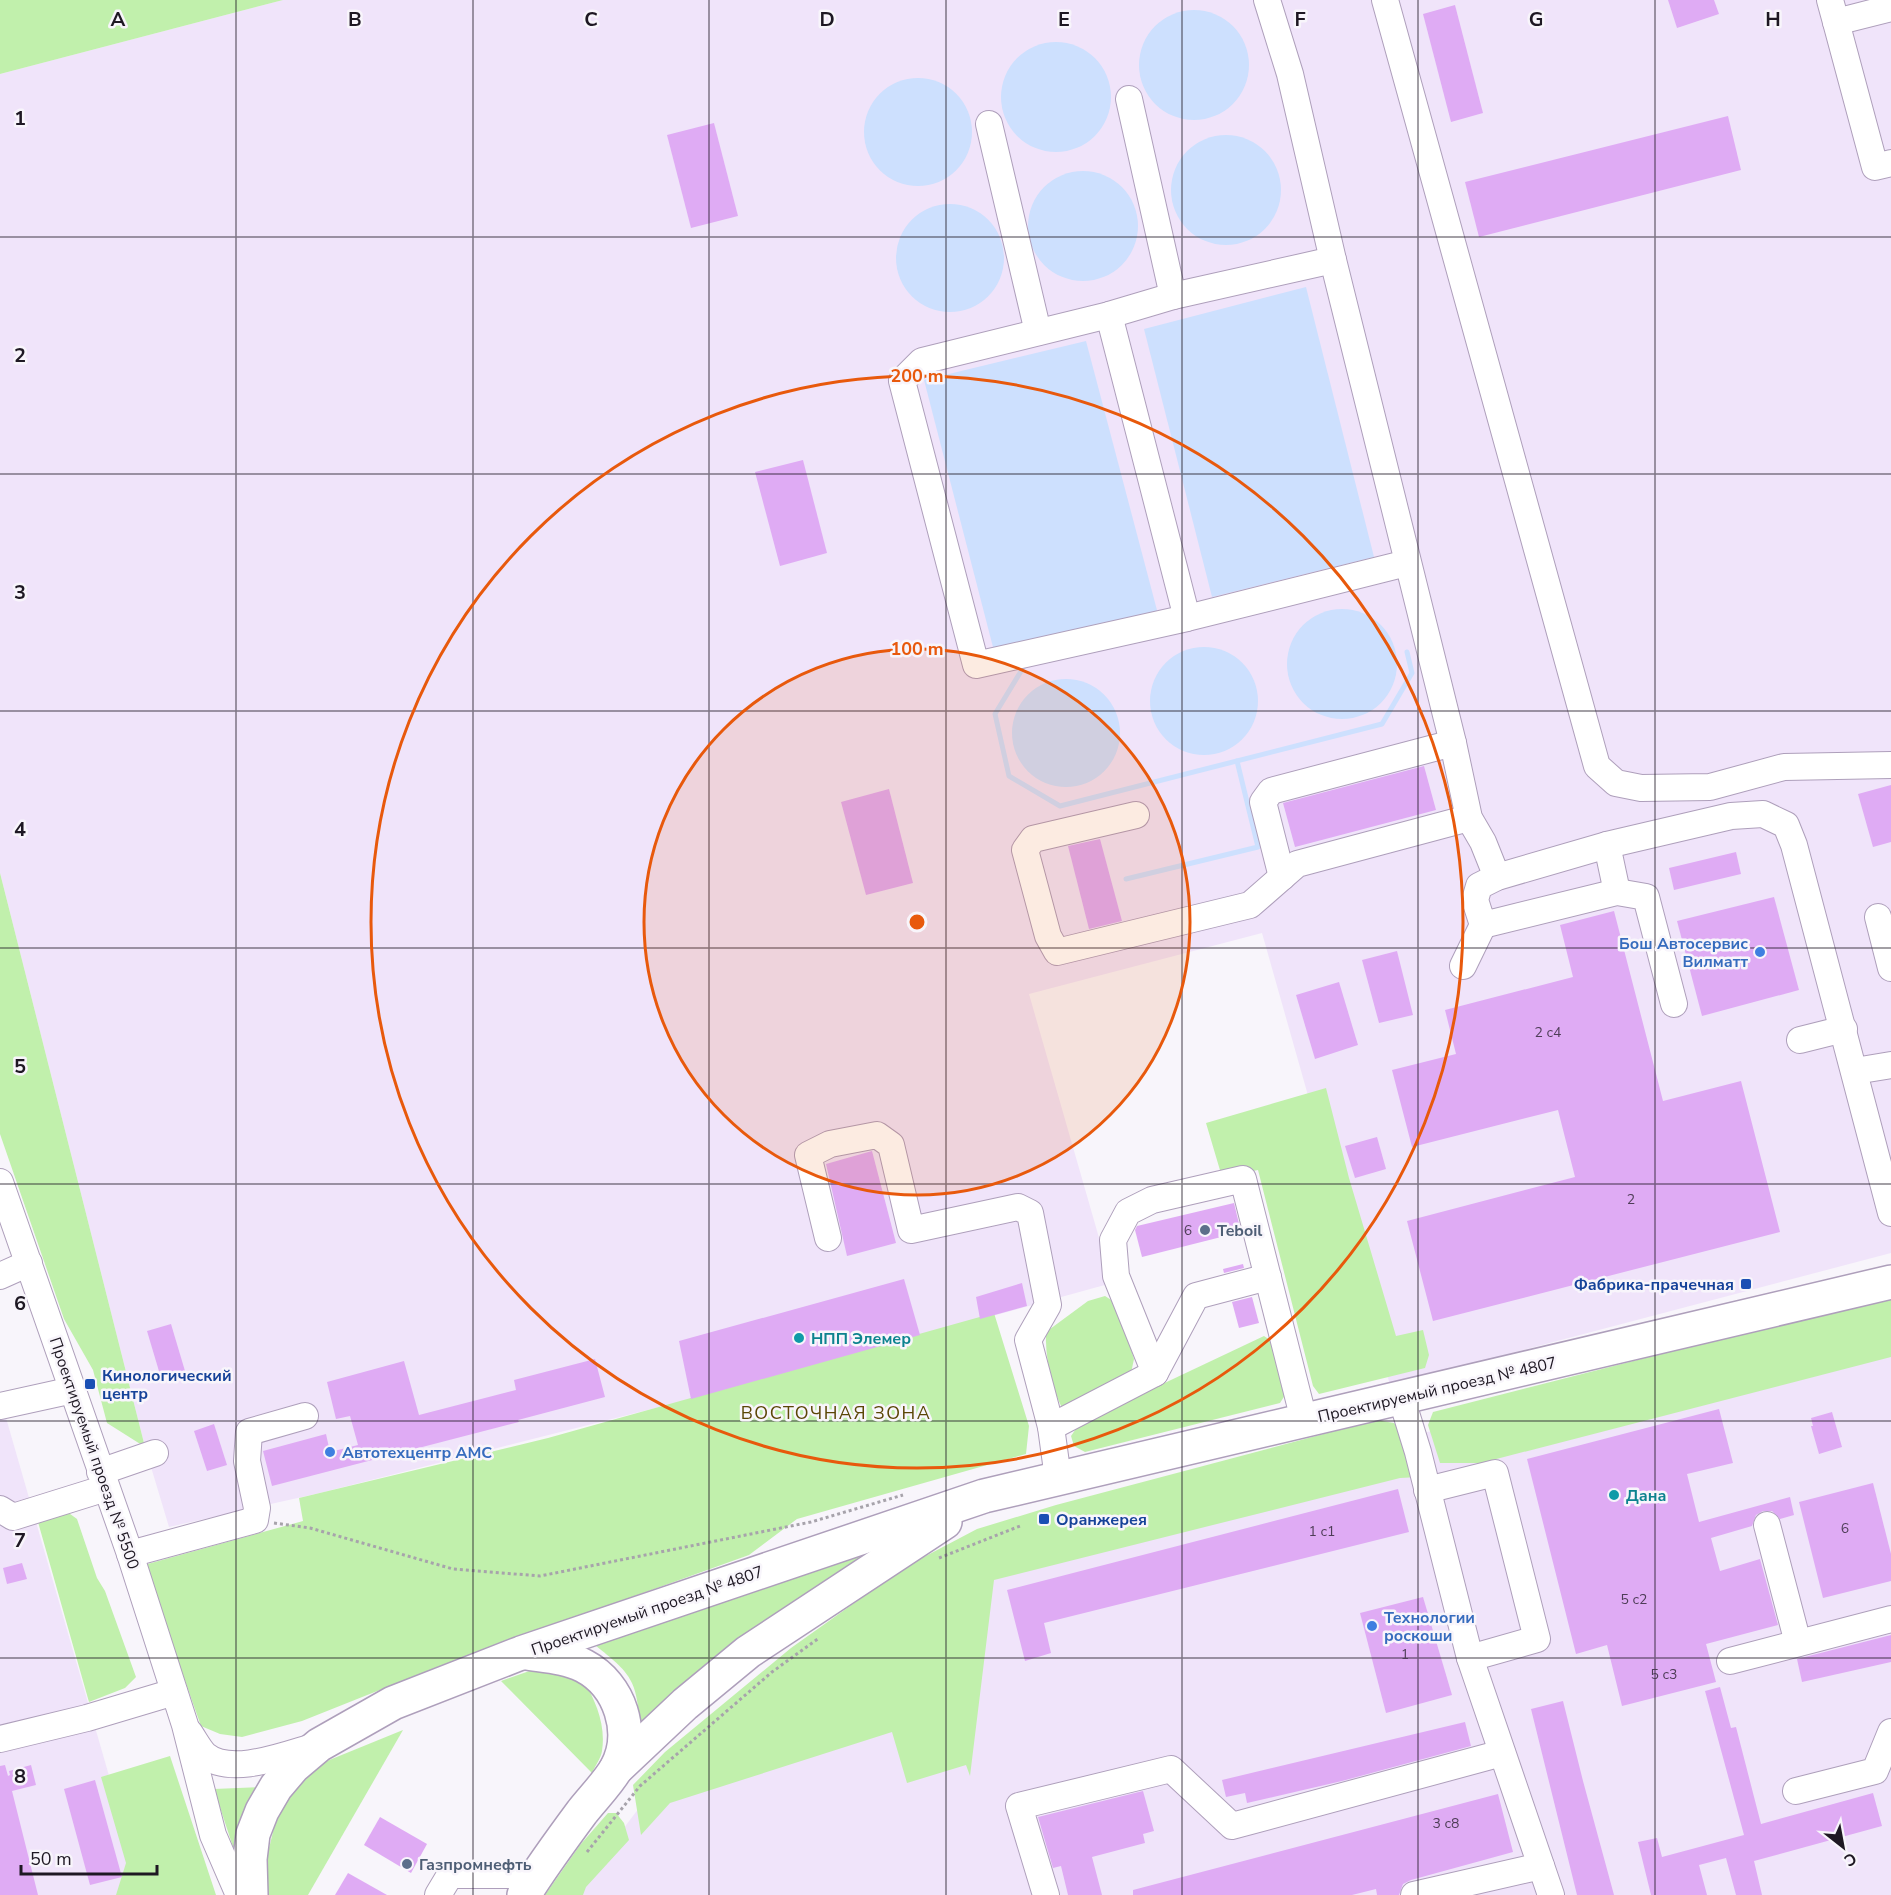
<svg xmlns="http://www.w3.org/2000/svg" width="1891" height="1895" font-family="'Nunito Sans',sans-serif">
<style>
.built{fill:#f0e4fa}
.green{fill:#c1f0ac}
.water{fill:#cde0fe}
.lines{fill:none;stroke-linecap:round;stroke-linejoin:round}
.stream{stroke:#cde0fe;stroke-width:5}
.building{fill:#dfabf4}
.minor-casing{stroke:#ae9fbb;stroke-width:28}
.major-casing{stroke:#ae9fbb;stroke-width:36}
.path{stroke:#a7a3ab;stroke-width:3;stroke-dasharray:3 3;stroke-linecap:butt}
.minor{stroke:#fff;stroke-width:26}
.major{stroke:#fff;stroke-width:33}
.grid{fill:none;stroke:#1e1823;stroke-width:1.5;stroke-opacity:0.55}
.ring{fill:none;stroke:#e8590c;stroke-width:3}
.shop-dot{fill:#3f7fe0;stroke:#f8f5fb;stroke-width:2}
.service-dot{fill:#5c6f8a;stroke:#f8f5fb;stroke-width:2}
.transit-dot{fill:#1a4fb4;stroke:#f8f5fb;stroke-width:2}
.culture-dot{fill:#0f9aa8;stroke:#f8f5fb;stroke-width:2}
.labels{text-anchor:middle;stroke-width:5;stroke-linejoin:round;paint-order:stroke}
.number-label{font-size:14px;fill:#4e3d57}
.shop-label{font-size:16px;font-weight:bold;fill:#366cbe;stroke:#f8f5fb;text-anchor:start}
.service-label{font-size:16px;font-weight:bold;fill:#4e5e75;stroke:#f8f5fb;text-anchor:start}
.transit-label{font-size:16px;font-weight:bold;fill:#164399;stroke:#f8f5fb;text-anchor:start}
.culture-label{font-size:16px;font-weight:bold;fill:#0d838f;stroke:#f8f5fb;text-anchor:start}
.street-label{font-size:16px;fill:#1e1823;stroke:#f8f5fb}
.neighbourhood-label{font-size:18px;letter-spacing:1.5px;fill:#5a4605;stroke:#f8f5fb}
.grid-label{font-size:20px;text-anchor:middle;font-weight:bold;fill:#1e1823;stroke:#f8f5fb;stroke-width:5;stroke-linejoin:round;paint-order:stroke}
.centre{fill:#e8590c;stroke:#f8f5fb;stroke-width:3}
.ring-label{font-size:18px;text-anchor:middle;font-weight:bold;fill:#e8590c;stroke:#f8f5fb;stroke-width:5;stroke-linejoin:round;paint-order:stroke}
</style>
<rect width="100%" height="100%" fill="#f8f5fb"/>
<g class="built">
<path d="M 283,0 L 1891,0 L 1891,1253 L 1390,1385 L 1262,933 L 1029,994 L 1112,1283 L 691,1399 L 320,1493 L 169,1527 L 145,1447 L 0,873 L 0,74 Z"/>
<path d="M 1891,1307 L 1891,1895 L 573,1895 L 661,1779 L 912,1608 L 1101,1520 Z"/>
<path d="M 0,1397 L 133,1859 L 140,1895 L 0,1895 Z"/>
</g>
<g class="green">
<path d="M 0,0 L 283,0 L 0,74 Z"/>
<path d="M 0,873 L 145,1447 L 107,1423 L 93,1370 L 64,1319 L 0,1134 Z"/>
<path d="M 1326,1088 L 1349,1178 L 1396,1336 L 1423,1330 L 1429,1355 L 1425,1368 L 1319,1394 L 1313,1386 L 1258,1170 L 1222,1177 L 1206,1123 Z"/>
<path d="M 1105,1296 L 1116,1303 L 1123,1322 L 1134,1359 L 1131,1373 L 1063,1410 C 1051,1387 1045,1357 1046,1332 L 1088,1301 Z"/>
<path d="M 1891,1298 L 1891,1357 L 1481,1463 L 1440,1463 L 1428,1425 L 1433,1412 L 1854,1305 Z"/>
<path d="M 994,1313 L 1029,1426 L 1026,1454 L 797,1519 L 749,1555 L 440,1666 L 302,1721 L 242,1737 L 220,1734 L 201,1726 L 144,1565 L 303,1521 L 299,1498 L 548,1438 Z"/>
<path d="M 1264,1336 L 1273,1342 L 1287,1392 L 1280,1403 L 1085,1452 L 1074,1446 L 1071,1436 L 1080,1423 Z"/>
<path d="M 1376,1420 L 1394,1423 L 1405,1435 L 1419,1477 L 1400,1478 L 994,1580 L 970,1776 L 966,1765 L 907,1783 L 892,1732 L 670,1803 L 641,1835 L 633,1785 L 665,1752 L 791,1648 L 888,1579 L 922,1558 L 977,1529 L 1056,1505 Z"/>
<path d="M 66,1511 L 77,1519 L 97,1578 L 105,1591 L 136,1677 L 125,1688 L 89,1702 L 38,1522 Z"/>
<path d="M 881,1547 L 640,1727 C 637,1679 631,1674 595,1645 Z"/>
<path d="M 538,1668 L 584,1681 C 596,1702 606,1725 602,1751 C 601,1758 595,1766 592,1773 L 501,1681 Z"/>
<path d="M 403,1730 L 308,1895 L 268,1895 L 264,1869 L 279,1807 L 322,1763 Z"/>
<path d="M 170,1756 L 216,1895 L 116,1895 L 126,1863 L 101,1777 Z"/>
<path d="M 259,1787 L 237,1849 L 233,1847 L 214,1789 Z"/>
<path d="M 608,1813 L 616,1813 L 624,1823 L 629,1840 L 586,1887 L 583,1895 L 545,1895 L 580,1845 Z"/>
</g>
<g class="water">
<circle cx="1194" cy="65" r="55"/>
<circle cx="1056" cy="97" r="55"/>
<circle cx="918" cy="132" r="54"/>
<circle cx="1226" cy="190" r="55"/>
<circle cx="1083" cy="226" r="55"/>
<circle cx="950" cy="258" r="54"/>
<path d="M 1306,287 L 1374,557 L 1212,597 L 1144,329 Z"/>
<path d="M 1086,341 L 1158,614 L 995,655 L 924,380 Z"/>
<circle cx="1342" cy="664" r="55"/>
<circle cx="1204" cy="701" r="54"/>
<circle cx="1066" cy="733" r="54"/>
</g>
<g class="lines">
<g class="stream">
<path d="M 1026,663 L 995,714 L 1009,776 L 1060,806 L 1382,724 L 1412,673 L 1407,652"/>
<path d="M 1126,879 L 1258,847 L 1237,761"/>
</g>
</g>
<g class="building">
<path d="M 1668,0 L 1714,0 L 1719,14 L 1677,28 Z"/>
<path d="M 1455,5 L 1483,113 L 1451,122 L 1423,14 Z"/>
<path d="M 1728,116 L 1741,170 L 1479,237 L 1465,182 Z"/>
<path d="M 714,123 L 738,216 L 691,228 L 667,135 Z"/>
<path d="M 803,460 L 827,553 L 780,566 L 755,472 Z"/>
<path d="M 1424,766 L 1436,810 L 1295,847 L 1283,803 Z"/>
<path d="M 1891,785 L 1891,842 L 1873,847 L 1858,794 Z"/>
<path d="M 889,789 L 913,883 L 866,895 L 841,802 Z"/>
<path d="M 1100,839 L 1122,921 L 1089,929 L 1068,846 Z"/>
<path d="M 1736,852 L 1741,874 L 1674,890 L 1669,868 Z"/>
<path d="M 1774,897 L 1799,990 L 1702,1016 L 1677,921 Z"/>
<path d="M 1614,911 L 1663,1101 L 1741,1081 L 1780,1232 L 1433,1321 L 1407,1221 L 1575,1177 L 1558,1110 L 1412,1147 L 1392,1070 L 1456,1054 L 1445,1010 L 1573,977 L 1560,925 Z"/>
<path d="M 1397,951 L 1413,1015 L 1379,1023 L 1362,960 Z"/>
<path d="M 1339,982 L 1358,1045 L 1315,1059 L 1296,995 Z"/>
<path d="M 1377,1137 L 1386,1169 L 1355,1178 L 1345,1146 Z"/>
<path d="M 872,1151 L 896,1243 L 847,1256 L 826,1164 Z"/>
<path d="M 1234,1203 L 1241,1232 L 1142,1257 L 1135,1230 L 1137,1226 Z"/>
<path d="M 1243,1264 L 1244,1268 L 1224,1273 L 1223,1269 Z"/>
<path d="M 904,1279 L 920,1335 L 691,1399 L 679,1341 Z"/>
<path d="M 1022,1283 L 1027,1306 L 980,1319 L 976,1297 Z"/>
<path d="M 1252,1297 L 1259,1323 L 1239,1328 L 1232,1302 Z"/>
<path d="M 171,1324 L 185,1371 L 161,1378 L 147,1331 Z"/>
<path d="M 595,1359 L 605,1397 L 518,1420 L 519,1422 L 272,1486 L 263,1451 L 326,1434 L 330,1452 L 358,1445 L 350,1416 L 336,1419 L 327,1382 L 404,1361 L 419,1415 L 516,1390 L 514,1380 Z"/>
<path d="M 1719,1409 L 1733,1463 L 1687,1474 L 1699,1522 L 1790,1497 L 1794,1515 L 1780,1519 L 1772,1511 L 1763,1511 L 1756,1515 L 1752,1526 L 1711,1538 L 1720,1571 L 1760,1559 L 1778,1625 L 1706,1644 L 1716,1682 L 1622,1706 L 1607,1645 L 1576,1654 L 1527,1459 Z"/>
<path d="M 1832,1412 L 1842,1447 L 1819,1454 L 1811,1426 L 1813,1426 L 1811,1418 Z"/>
<path d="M 214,1424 L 227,1465 L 207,1471 L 194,1431 Z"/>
<path d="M 1873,1483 L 1891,1554 L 1891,1581 L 1823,1598 L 1799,1502 Z"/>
<path d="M 1398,1489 L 1409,1532 L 1044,1623 L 1051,1653 L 1025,1661 L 1007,1590 Z"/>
<path d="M 22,1563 L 27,1579 L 7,1584 L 3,1568 Z"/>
<path d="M 1423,1597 L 1452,1695 L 1386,1713 L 1360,1613 Z"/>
<path d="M 1891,1635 L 1891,1662 L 1802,1682 L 1797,1659 Z"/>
<path d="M 1720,1687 L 1731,1728 L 1736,1727 L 1761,1824 L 1873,1793 L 1882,1826 L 1754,1861 L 1762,1895 L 1736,1895 L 1726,1858 L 1699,1865 L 1707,1895 L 1651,1895 L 1638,1842 L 1657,1838 L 1662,1857 L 1744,1835 L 1705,1691 Z"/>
<path d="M 1563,1701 L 1583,1781 L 1614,1895 L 1577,1895 L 1531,1709 Z"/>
<path d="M 1465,1722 L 1471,1746 L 1342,1781 L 1247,1803 L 1245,1793 L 1226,1797 L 1222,1780 Z"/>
<path d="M 5,1765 L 8,1776 L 10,1775 L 9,1771 L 31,1765 L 36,1785 L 12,1791 L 38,1895 L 0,1895 L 0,1766 Z"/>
<path d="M 95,1780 L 122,1877 L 90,1885 L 64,1789 Z"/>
<path d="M 1143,1791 L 1154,1831 L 1143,1834 L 1145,1843 L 1092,1857 L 1102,1895 L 1068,1895 L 1061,1866 L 1053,1868 L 1038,1817 Z"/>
<path d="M 1498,1794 L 1513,1852 L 1411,1880 L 1403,1884 L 1399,1895 L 1377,1895 L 1376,1889 L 1352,1895 L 1133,1895 L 1133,1890 Z"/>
<path d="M 380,1817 L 427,1844 L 411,1873 L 364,1845 Z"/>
<path d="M 348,1873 L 387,1895 L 335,1895 Z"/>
</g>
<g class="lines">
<defs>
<g id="minor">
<path d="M 1267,0 L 1290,74 L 1333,260 L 1453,743 L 1469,818 L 1483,842 L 1497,877"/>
<path d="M 1385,0 L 1597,766 L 1616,783 L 1641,788 L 1710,787 L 1784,767 L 1891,765"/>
<path d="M 1830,0 L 1836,22 L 1891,8"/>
<path d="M 1836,22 L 1875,167 L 1891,163"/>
<path d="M 1129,99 L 1173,296 L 1333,260"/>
<path d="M 989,124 L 1038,332"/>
<path d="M 1173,296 L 1109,315 L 922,361 L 902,381 L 976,665 L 1187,618 L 1407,563"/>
<path d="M 1109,315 L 1187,618"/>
<path d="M 1136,815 L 1033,839 L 1025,850 L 1048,936 L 1057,952 L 1250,905 L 1297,864 L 1469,818"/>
<path d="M 1607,845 L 1617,892"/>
<path d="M 1282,877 L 1263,802 L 1271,791 L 1453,743"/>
<path d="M 1878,917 L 1891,968"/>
<path d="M 1463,966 L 1483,925"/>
<path d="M 1674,1004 L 1646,897 L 1617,892 L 1483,925 L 1475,900 L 1479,886 L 1497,877 L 1607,845 L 1731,816 L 1763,814 L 1786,825 L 1794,845 L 1891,1213"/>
<path d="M 1800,1040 L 1844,1029"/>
<path d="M 1855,1071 L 1891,1065"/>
<path d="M 0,1182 L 130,1554 L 185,1725 L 213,1835 L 239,1895"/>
<path d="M 828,1238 L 808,1155 L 830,1144 L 877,1135 L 891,1145 L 911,1230 L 1018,1207 L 1030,1213 L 1048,1305 L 1028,1340 L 1051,1427 L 1058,1478"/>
<path d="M 0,1276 L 29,1263"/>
<path d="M 1155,1373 L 1196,1296 L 1268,1277"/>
<path d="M 1401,1397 L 1418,1452 L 1470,1658 L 1551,1895"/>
<path d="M 0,1406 L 73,1390"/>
<path d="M 1051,1427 L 1155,1373 L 1116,1276 L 1113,1240 L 1128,1212 L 1152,1200 L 1243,1179 L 1304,1420"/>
<path d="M 100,1472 L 155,1453"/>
<path d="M 1427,1490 L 1495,1473 L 1537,1639 L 1470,1658"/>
<path d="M 0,1509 L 13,1517 L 106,1488"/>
<path d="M 1767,1525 L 1798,1643"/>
<path d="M 130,1554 L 255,1520 L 257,1508 L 247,1461 L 249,1432 L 305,1416"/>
<path d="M 1730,1661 L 1891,1619"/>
<path d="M 189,1732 C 194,1739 199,1749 205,1755 C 231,1777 287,1754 316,1746"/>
<path d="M 0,1739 L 87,1718 L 174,1692"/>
<path d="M 1796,1791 L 1875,1771 L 1891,1732"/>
<path d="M 438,1895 L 450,1875 L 536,1875"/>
<path d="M 1046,1895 L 1019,1806 L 1171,1769 L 1232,1826 L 1502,1753"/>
<path d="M 1414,1895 L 1541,1866"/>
</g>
<g id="major">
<path d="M 616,1769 L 685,1704 L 748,1652 L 945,1522"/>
<path d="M 251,1895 L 250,1859 L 253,1834 L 262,1811 L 276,1787 L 293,1767 L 319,1745 L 393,1703 L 521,1653 L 984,1496 L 1891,1282"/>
<path d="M 524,1895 C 542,1866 562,1839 582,1812 C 593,1798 607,1784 616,1769 C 636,1733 620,1685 584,1666 C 566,1657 545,1656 526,1653"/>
</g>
</defs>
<use href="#minor" class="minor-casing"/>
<use href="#major" class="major-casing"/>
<g class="path">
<path d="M 274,1523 L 310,1528 L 453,1569 L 540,1576 L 811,1522 L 903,1495"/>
<path d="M 939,1558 L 1020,1526"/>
<path d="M 587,1852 L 640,1786 L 772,1672 L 819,1638"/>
</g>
<use href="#minor" class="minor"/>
<use href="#major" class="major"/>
</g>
<path class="grid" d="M 236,0 L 236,1895M 473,0 L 473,1895M 709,0 L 709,1895M 946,0 L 946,1895M 1182,0 L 1182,1895M 1418,0 L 1418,1895M 1655,0 L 1655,1895M 0,237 L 1891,237M 0,474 L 1891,474M 0,711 L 1891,711M 0,948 L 1891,948M 0,1184 L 1891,1184M 0,1421 L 1891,1421M 0,1658 L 1891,1658"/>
<circle cx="917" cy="922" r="273" fill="#e8590c" fill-opacity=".12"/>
<g class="ring">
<circle cx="917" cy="922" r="273"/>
<circle cx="917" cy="922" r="546"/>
</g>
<g class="shop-dot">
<circle cx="1760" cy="952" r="6"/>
<circle cx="330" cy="1452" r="6"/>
<circle cx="1372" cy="1626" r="6"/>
</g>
<g class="service-dot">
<circle cx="1205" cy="1230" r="6"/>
<circle cx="407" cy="1864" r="6"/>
</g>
<g class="transit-dot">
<rect x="1740" y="1278" width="12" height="12" rx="3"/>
<rect x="84" y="1378" width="12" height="12" rx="3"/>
<rect x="1038" y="1513" width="12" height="12" rx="3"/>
</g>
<g class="culture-dot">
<circle cx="799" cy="1338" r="6"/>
<circle cx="1614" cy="1495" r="6"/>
</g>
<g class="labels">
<g class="number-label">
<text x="1548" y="1037">2 с4</text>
<text x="1631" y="1204">2</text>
<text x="1188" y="1235">6</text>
<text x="1845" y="1533">6</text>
<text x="1322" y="1536">1 с1</text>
<text x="1634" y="1604">5 с2</text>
<text x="1405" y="1659">1</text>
<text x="1664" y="1679">5 с3</text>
<text x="1446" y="1828">3 с8</text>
</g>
<g class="shop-label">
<text x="1748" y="949" text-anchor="end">Бош Автосервис<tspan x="1748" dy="18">Вилматт</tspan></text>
<text x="342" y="1458">Автотехцентр АМС</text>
<text x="1384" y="1623">Технологии<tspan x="1384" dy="18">роскоши</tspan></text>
</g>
<g class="service-label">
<text x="1217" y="1236">Teboil</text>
<text x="419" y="1870">Газпромнефть</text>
</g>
<g class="transit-label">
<text x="1734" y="1290" text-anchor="end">Фабрика-прачечная</text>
<text x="102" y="1381">Кинологический<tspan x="102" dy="18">центр</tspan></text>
<text x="1056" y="1525">Оранжерея</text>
</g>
<g class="culture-label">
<text x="811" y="1344">НПП Элемер</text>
<text x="1626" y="1501">Дана</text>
</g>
<g class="street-label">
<text transform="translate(1437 1389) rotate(-13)" y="6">Проектируемый проезд № 4807</text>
<text transform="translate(95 1453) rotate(71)" y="6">Проектируемый проезд № 5500</text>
<text transform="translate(647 1610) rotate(-19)" y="6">Проектируемый проезд № 4807</text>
</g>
<g class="neighbourhood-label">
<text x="836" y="1419">ВОСТОЧНАЯ ЗОНА</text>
</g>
</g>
<g class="grid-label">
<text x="118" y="26">A</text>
<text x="355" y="26">B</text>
<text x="591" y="26">C</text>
<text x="827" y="26">D</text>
<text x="1064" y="26">E</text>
<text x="1300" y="26">F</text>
<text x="1536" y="26">G</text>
<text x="1773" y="26">H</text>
<text x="20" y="125">1</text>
<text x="20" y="362">2</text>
<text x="20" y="599">3</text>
<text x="20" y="836">4</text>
<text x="20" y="1073">5</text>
<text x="20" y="1310">6</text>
<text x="20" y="1547">7</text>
<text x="20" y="1783">8</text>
</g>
<circle cx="917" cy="922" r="9" class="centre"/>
<g class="ring-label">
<text x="917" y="382">200 m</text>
<text x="917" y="655">100 m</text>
</g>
<g transform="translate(1843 1847) rotate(149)" stroke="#f8f5fb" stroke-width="4.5" paint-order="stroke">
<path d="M0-4.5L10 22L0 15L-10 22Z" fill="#1e1823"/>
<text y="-9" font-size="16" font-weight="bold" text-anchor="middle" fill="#1e1823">С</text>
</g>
<path d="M21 1865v9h136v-9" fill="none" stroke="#1e1823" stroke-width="3"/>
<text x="30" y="1865" font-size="18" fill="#1e1823" stroke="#f8f5fb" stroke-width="4.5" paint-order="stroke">50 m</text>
</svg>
